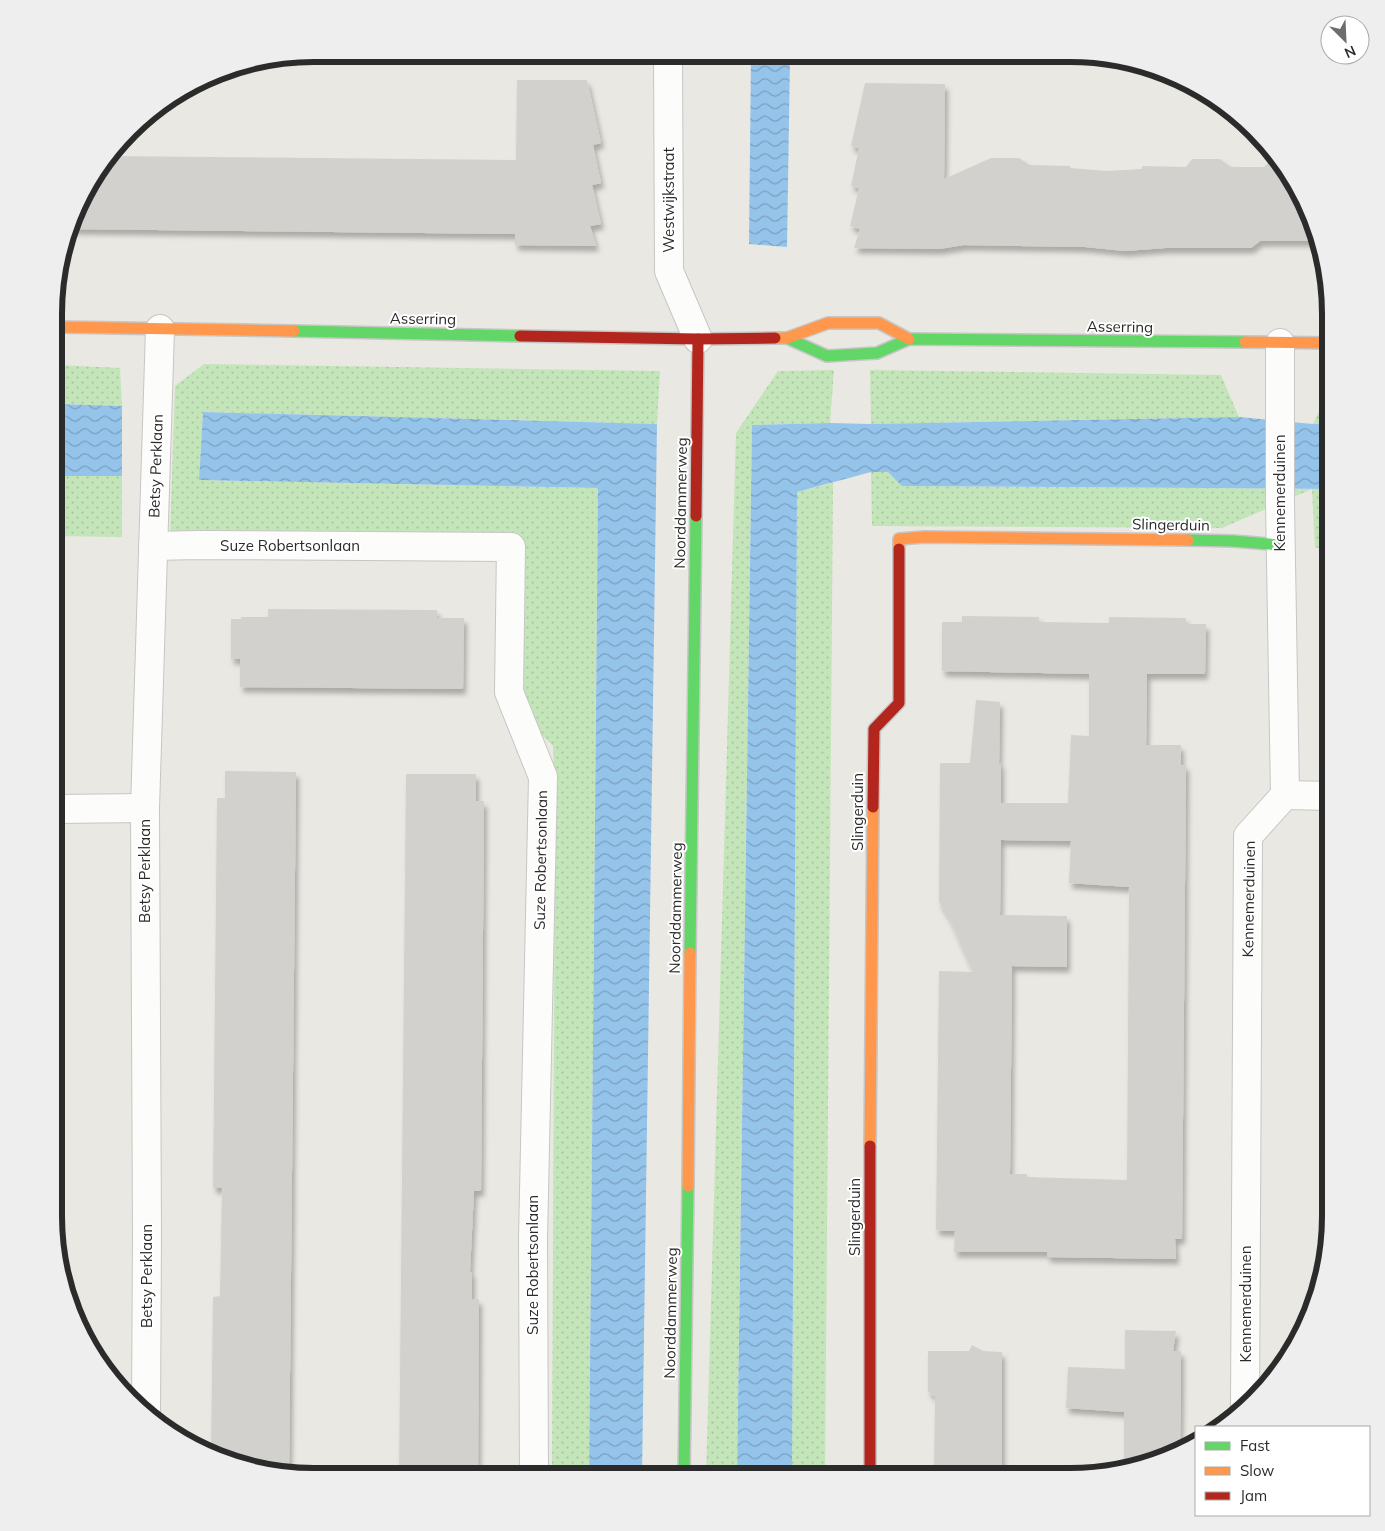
<svg xmlns="http://www.w3.org/2000/svg" width="1385" height="1531" font-family="Mulish,sans-serif">
<style>
.grass{fill:url(#grass-dots)}
.water{fill:url(#water-waves)}
.building{fill:#d3d1cd;fill-rule:evenodd;filter:url(#shadow)}
.lines{fill:none;stroke-linecap:round;stroke-linejoin:round}
.street-casing{stroke:#c7c6c6;stroke-width:30}
.fast-casing{stroke:#c7c6c6;stroke-width:14}
.slow-casing{stroke:#c7c6c6;stroke-width:14}
.jam-casing{stroke:#c7c6c6;stroke-width:14}
.street{stroke:#fcfcfb;stroke-width:28}
.fast{stroke:#63d668;stroke-width:11}
.slow{stroke:#ff974d;stroke-width:11}
.jam{stroke:#b3261e;stroke-width:11}
.labels{text-anchor:middle;stroke-width:4;stroke-linejoin:round;paint-order:stroke}
.street-label{font-size:15px;fill:#2b2b2b;stroke:#fff}
.rim{fill:none;stroke:#2b2b2b;stroke-width:6}
</style>
<defs>
<pattern id="grass-dots" width="8" height="8" patternUnits="userSpaceOnUse" patternTransform="scale(1.25)"><rect width="8" height="8" fill="#c4e5ba"/><path d="M2 2h.1M6 6h.1" fill="none" stroke="#a9c5a0" stroke-width="1.8" stroke-linecap="round"/></pattern>
<pattern id="water-waves" width="16" height="10" patternUnits="userSpaceOnUse" patternTransform="scale(1.25)"><rect width="16" height="10" fill="#95c4eb"/><path d="M0 5q4-4 8 0t8 0" fill="none" stroke="#7a9fbf"/></pattern>
<filter id="shadow"><feDropShadow dx="3" dy="5.5" stdDeviation="2.5" flood-color="#0004"/></filter>
</defs>
<rect width="100%" height="100%" fill="#eae8e2"/>
<g class="grass">
<path d="M 204,364 L 660,371 L 657,424 L 203,412 L 199,480 L 598,488 L 589,1477 L 552,1477 L 555,798 L 553,746 L 529,722 L 517,696 L 516,539 L 170,537 L 175,386 Z"/>
<path d="M 58,365 L 120,368 L 122,406 L 58,404 Z"/>
<path d="M 834,370 L 830,423 L 752,425 L 737,1477 L 706,1477 L 736,433 L 778,371 Z"/>
<path d="M 870,370 L 1221,375 L 1239,417 L 871,424 Z"/>
<path d="M 1331,387 L 1331,424 L 1313,424 Z"/>
<path d="M 871,472 L 888,472 L 903,486 L 1331,489 L 1331,547 L 1315,548 L 1312,489 L 1222,528 L 872,526 Z"/>
<path d="M 58,476 L 122,476 L 122,537 L 57,536 Z"/>
<path d="M 833,483 L 825,1477 L 792,1477 L 797,492 Z"/>
</g>
<g class="water">
<path d="M 751,55 L 790,55 L 787,247 L 749,244 Z"/>
<path d="M 58,404 L 122,406 L 122,476 L 58,476 Z"/>
<path d="M 203,412 L 657,424 L 642,1477 L 589,1477 L 598,488 L 199,480 Z"/>
<path d="M 1239,417 L 1313,424 L 1331,424 L 1331,489 L 902,486 L 888,472 L 871,472 L 797,492 L 792,1477 L 737,1477 L 752,425 L 830,423 L 871,424 Z"/>
</g>
<g class="building">
<path d="M 517,80 L 587,80 L 601,143 L 593,145 L 601,183 L 592,185 L 601,224 L 590,226 L 596,246 L 515,245 L 515,234 L 72,229 L 89,184 L 111,156 L 516,160 Z"/>
<path d="M 865,83 L 945,84 L 944,179 L 991,158 L 1019,158 L 1030,165 L 1070,166 L 1070,168 L 1107,171 L 1142,169 L 1142,166 L 1186,167 L 1192,159 L 1220,159 L 1231,167 L 1264,167 L 1274,156 L 1287,170 L 1318,231 L 1319,241 L 1260,241 L 1251,248 L 1165,248 L 1125,251 L 1085,247 L 964,245 L 939,249 L 854,248 L 860,229 L 850,226 L 859,188 L 851,186 L 859,148 L 851,146 Z"/>
<path d="M 268,609 L 437,610 L 437,618 L 464,618 L 463,689 L 240,687 L 240,659 L 231,659 L 231,619 L 241,619 L 241,617 L 268,617 Z"/>
<path d="M 962,616 L 1039,617 L 1039,622 L 1109,623 L 1109,617 L 1186,618 L 1186,624 L 1206,624 L 1205,674 L 1147,674 L 1146,745 L 1181,745 L 1181,765 L 1186,765 L 1182,1239 L 1175,1239 L 1176,1259 L 1047,1257 L 1047,1252 L 954,1252 L 955,1231 L 936,1230 L 939,971 L 973,972 L 949,918 L 939,902 L 940,763 L 970,763 L 976,700 L 1000,702 L 999,763 L 1001,763 L 1001,803 L 1068,803 L 1071,735 L 1089,736 L 1089,674 L 942,671 L 942,622 L 962,622 ZM 1001,840 L 1071,841 L 1069,883 L 1129,887 L 1127,1180 L 1027,1177 L 1027,1174 L 1010,1174 L 1012,966 L 1067,967 L 1067,916 L 1000,915 Z"/>
<path d="M 225,771 L 296,772 L 289,1475 L 231,1464 L 211,1454 L 213,1297 L 220,1296 L 222,1188 L 213,1188 L 217,798 L 225,798 Z"/>
<path d="M 406,774 L 476,774 L 476,801 L 484,801 L 481,1191 L 474,1191 L 470,1272 L 472,1272 L 472,1299 L 479,1299 L 478,1469 L 470,1469 L 470,1477 L 399,1477 Z"/>
<path d="M 1125,1330 L 1176,1331 L 1173,1351 L 1181,1351 L 1181,1385 L 1180,1451 L 1154,1464 L 1124,1469 L 1124,1412 L 1066,1408 L 1068,1367 L 1125,1369 Z"/>
<path d="M 972,1345 L 983,1351 L 1002,1352 L 1002,1477 L 934,1477 L 935,1397 L 928,1391 L 928,1351 L 969,1351 Z"/>
</g>
<g class="lines">
<defs>
<g id="street">
<path d="M 668,55 L 669,271 L 698,339"/>
<path d="M 153,546 L 198,545 L 511,547 L 509,692 L 543,777 L 533,1239 L 534,1477"/>
<path d="M 1285,795 L 1331,796"/>
<path d="M 56,809 L 145,808"/>
<path d="M 1245,1409 L 1248,836 L 1285,795 L 1280,504 L 1280,343"/>
<path d="M 146,1413 L 147,1236 L 145,808 L 160,329"/>
</g>
<g id="fast">
<path d="M 294,331 L 520,336"/>
<path d="M 787,338 L 827,356 L 877,353 L 909,339 L 1245,342"/>
<path d="M 1188,540 L 1233,541 L 1280,545"/>
<path d="M 690,953 L 696,516"/>
<path d="M 684,1477 L 688,1186"/>
</g>
<g id="slow">
<path d="M 58,327 L 294,331"/>
<path d="M 775,338 L 787,338 L 828,323 L 879,323 L 909,339"/>
<path d="M 1245,342 L 1331,343"/>
<path d="M 899,549 L 899,539 L 924,537 L 1188,540"/>
<path d="M 870,1146 L 873,807"/>
<path d="M 688,1186 L 690,953"/>
</g>
<g id="jam">
<path d="M 520,336 L 698,339 L 775,338"/>
<path d="M 696,516 L 698,339"/>
<path d="M 873,807 L 874,729 L 899,703 L 899,549"/>
<path d="M 870,1477 L 870,1146"/>
</g>
</defs>
<use href="#street" class="street-casing"/>
<use href="#fast" class="fast-casing"/>
<use href="#slow" class="slow-casing"/>
<use href="#jam" class="jam-casing"/>
<use href="#street" class="street"/>
<use href="#fast" class="fast"/>
<use href="#slow" class="slow"/>
<use href="#jam" class="jam"/>
</g>
<g class="labels">
<g class="street-label">
<text transform="translate(669 200) rotate(-90)" y="5">Westwijkstraat</text>
<text transform="translate(423 319) rotate(1)" y="5">Asserring</text>
<text transform="translate(1120 327) rotate(1)" y="5">Asserring</text>
<text transform="translate(156 466) rotate(-88)" y="5">Betsy Perklaan</text>
<text transform="translate(1280 493) rotate(-90)" y="5">Kennemerduinen</text>
<text transform="translate(681 503) rotate(-89)" y="5">Noorddammerweg</text>
<text transform="translate(1171 525) rotate(1)" y="5">Slingerduin</text>
<text x="290" y="551">Suze Robertsonlaan</text>
<text transform="translate(858 812) rotate(-90)" y="5">Slingerduin</text>
<text transform="translate(541 860) rotate(-89)" y="5">Suze Robertsonlaan</text>
<text transform="translate(145 871) rotate(-90)" y="5">Betsy Perklaan</text>
<text transform="translate(1249 899) rotate(-89)" y="5">Kennemerduinen</text>
<text transform="translate(676 908) rotate(-89)" y="5">Noorddammerweg</text>
<text transform="translate(855 1217) rotate(-90)" y="5">Slingerduin</text>
<text transform="translate(533 1265) rotate(-90)" y="5">Suze Robertsonlaan</text>
<text transform="translate(147 1276) rotate(-90)" y="5">Betsy Perklaan</text>
<text transform="translate(1246 1304) rotate(-90)" y="5">Kennemerduinen</text>
<text transform="translate(671 1313) rotate(-89)" y="5">Noorddammerweg</text>
</g>
</g>
<path d="M0 0H1385V1531H0ZM314 62H1070A252 252 0 0 1 1322 314V1216A252 252 0 0 1 1070 1468H314A252 252 0 0 1 62 1216V314A252 252 0 0 1 314 62Z" fill="#eee" fill-rule="evenodd"/>
<path class="rim" d="M314 62H1070A252 252 0 0 1 1322 314V1216A252 252 0 0 1 1070 1468H314A252 252 0 0 1 62 1216V314A252 252 0 0 1 314 62Z"/>
<rect x="1195" y="1426" width="175" height="90" fill="#ffffff" stroke="#aaaaaa"/>
<rect x="1205" y="1442" width="25" height="8" fill="#63d668" stroke="#aaaaaa"/>
<text x="1240" y="1451" font-size="15" fill="#2b2b2b">Fast</text>
<rect x="1205" y="1467" width="25" height="8" fill="#ff974d" stroke="#aaaaaa"/>
<text x="1240" y="1476" font-size="15" fill="#2b2b2b">Slow</text>
<rect x="1205" y="1492" width="25" height="8" fill="#b3261e" stroke="#aaaaaa"/>
<text x="1240" y="1501" font-size="15" fill="#2b2b2b">Jam</text>
<g transform="translate(1345 40) rotate(156)"><circle r="24" fill="#ffffff" stroke="#aaaaaa"/>
<path d="M0-4L9 19L0 12L-9 19Z" fill="#6e6d6b"/>
<text y="-8" font-size="14" font-weight="bold" text-anchor="middle" fill="#2b2b2b">N</text>
</g>
</svg>
